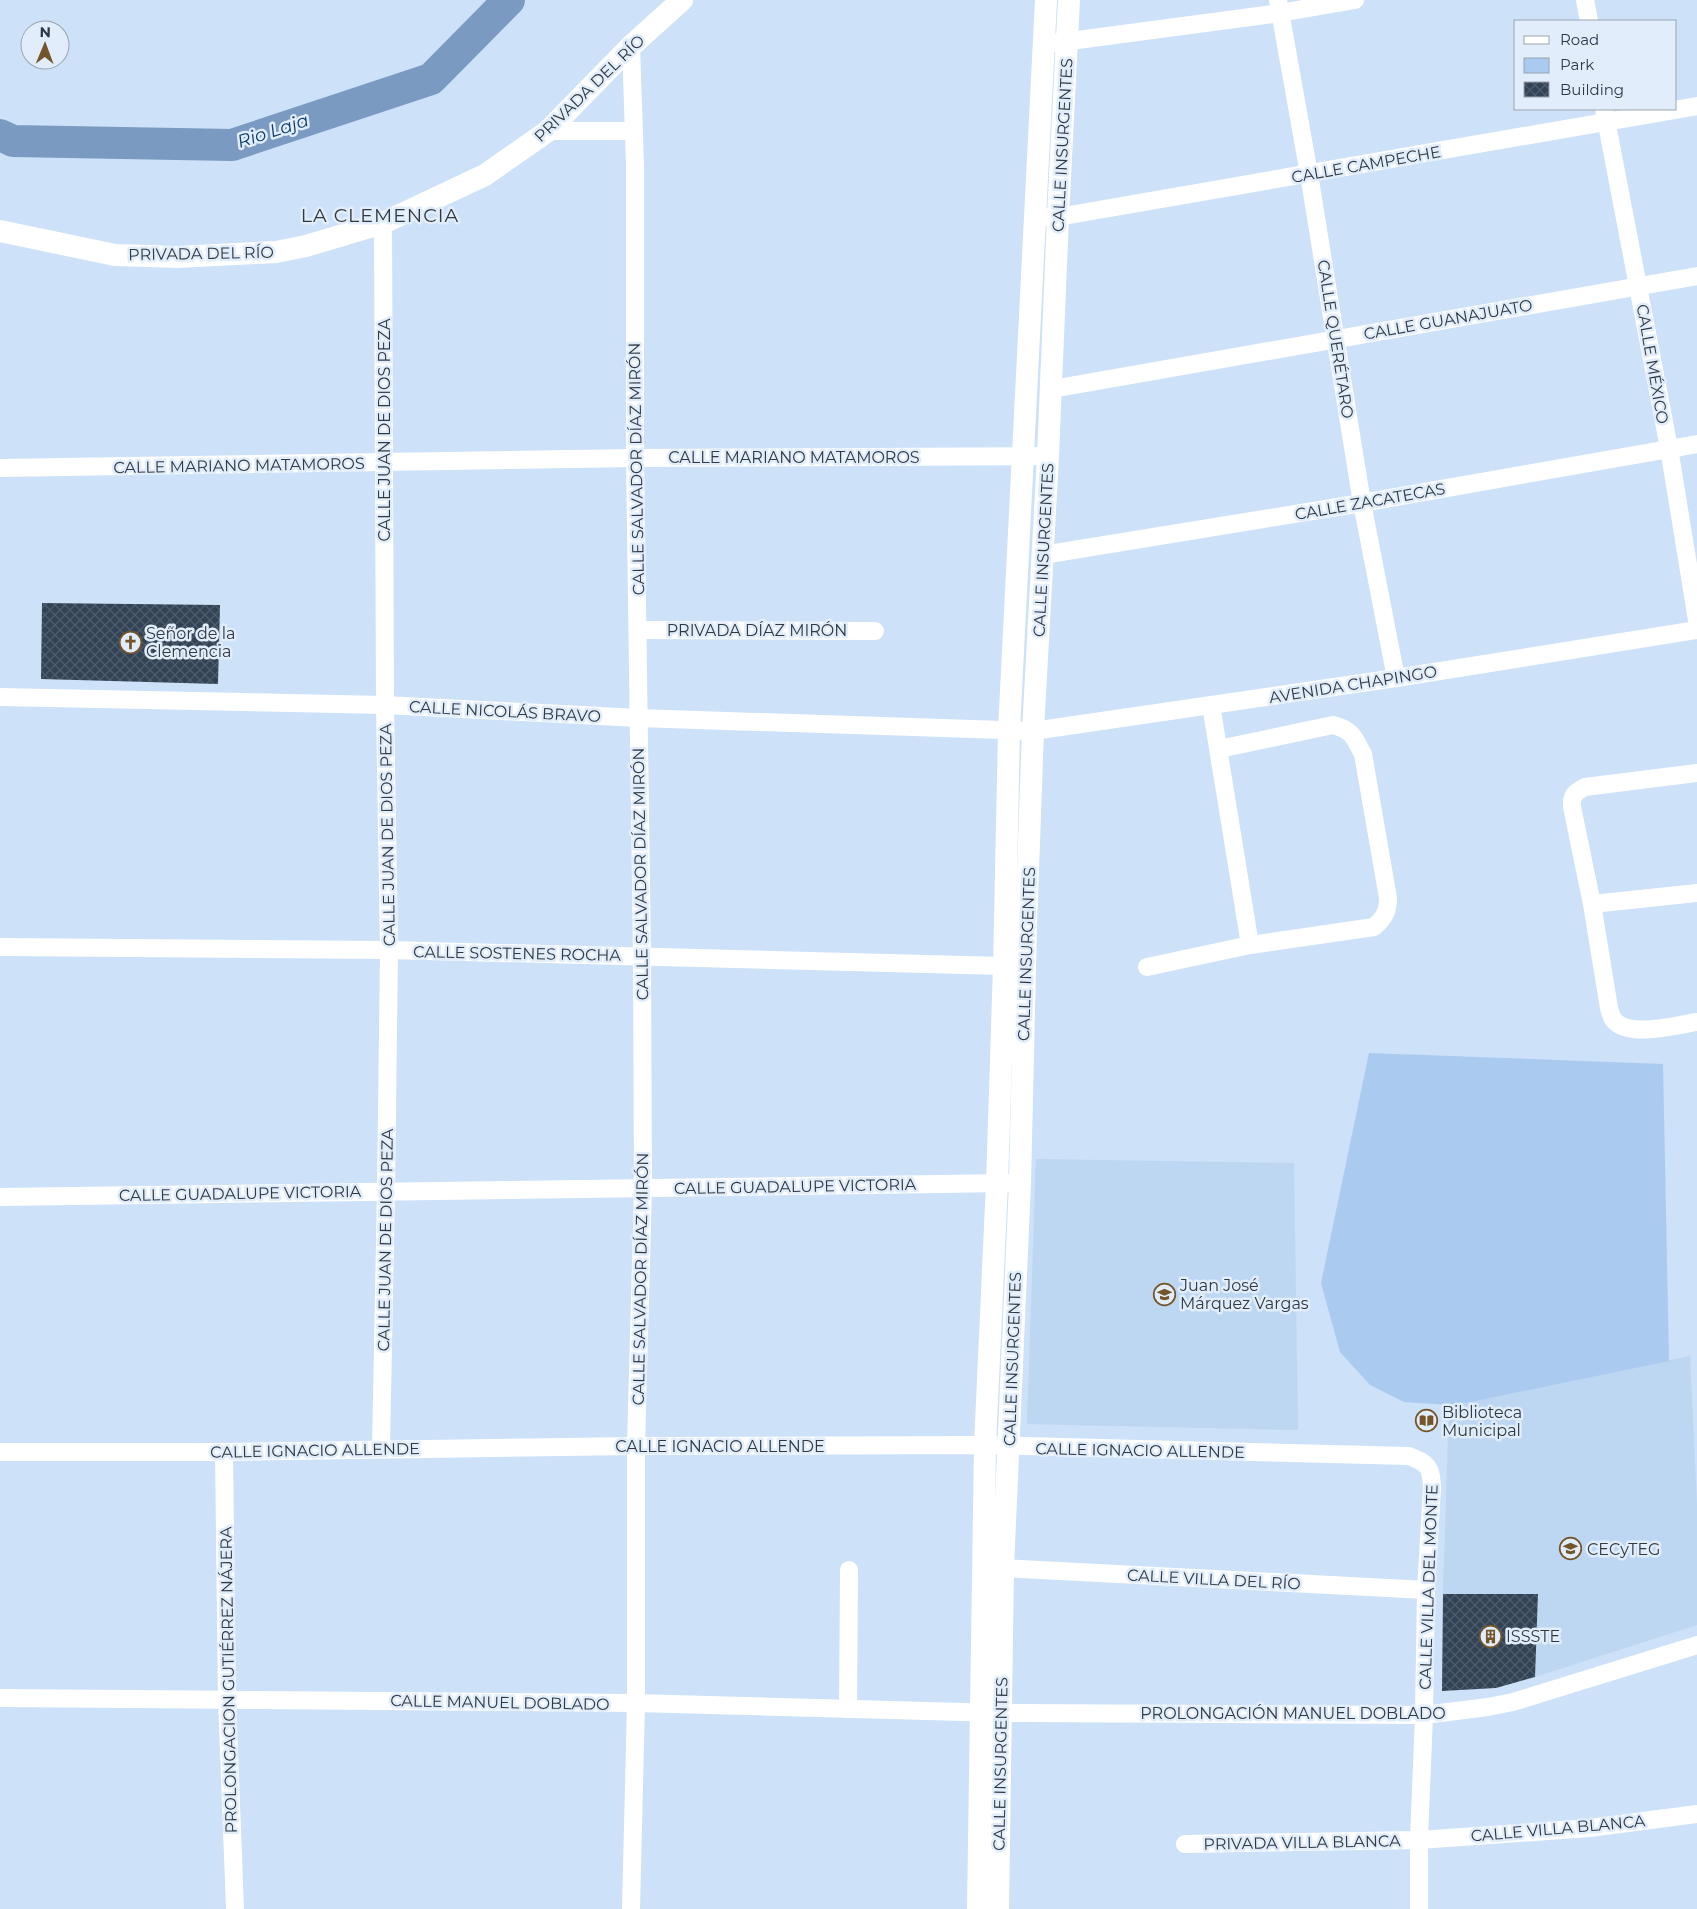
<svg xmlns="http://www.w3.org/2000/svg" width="1697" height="1909" font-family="Montserrat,sans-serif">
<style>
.built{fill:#bdd6f2}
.green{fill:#aacaf0}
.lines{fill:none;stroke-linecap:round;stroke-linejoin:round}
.river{stroke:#7a9ac1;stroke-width:32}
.building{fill:url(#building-cross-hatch)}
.minor{stroke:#fff;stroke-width:18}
.major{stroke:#fff;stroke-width:22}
.labels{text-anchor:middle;stroke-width:5;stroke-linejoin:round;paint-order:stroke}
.street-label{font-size:16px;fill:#303841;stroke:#e1edfb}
.poi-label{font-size:16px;fill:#303841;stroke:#e1edfb;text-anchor:start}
.water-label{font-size:18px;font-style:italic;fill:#0c3c6d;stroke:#e1edfb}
.quarter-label{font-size:19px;letter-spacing:1px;fill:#303841;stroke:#e1edfb}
</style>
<defs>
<pattern id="building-cross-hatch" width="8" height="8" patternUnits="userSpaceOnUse" patternTransform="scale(1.25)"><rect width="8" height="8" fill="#334356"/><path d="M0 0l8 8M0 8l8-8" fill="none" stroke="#4f5d6c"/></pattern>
</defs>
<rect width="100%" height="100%" fill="#cde1f8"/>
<g class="built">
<path d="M 1036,1159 L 1294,1163 L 1298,1430 L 1027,1424 Z"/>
<path d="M 1690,1356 L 1697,1504 L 1697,1625 L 1535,1677 L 1538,1595 L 1443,1594 L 1449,1405 L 1471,1402 Z"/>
</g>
<path class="green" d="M 1369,1053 L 1663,1064 L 1669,1361 L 1471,1402 L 1449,1405 L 1404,1402 L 1370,1385 L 1340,1352 L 1321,1283 Z"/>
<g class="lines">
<path class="river" d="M 0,135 L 13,141 L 232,145 L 431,79 L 509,0"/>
</g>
<g class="building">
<path d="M 42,603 L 220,605 L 218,684 L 41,679 Z"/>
<path d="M 1443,1594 L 1538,1594 L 1535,1677 L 1496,1688 L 1442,1691 Z"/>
</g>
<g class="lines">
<g class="minor">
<path d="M 1278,0 L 1309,174 L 1362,503 L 1396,678"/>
<path d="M 1585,0 L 1589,21"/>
<path d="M 1055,43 L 1280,13 L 1355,0"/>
<path d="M 1604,109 L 1669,448 L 1697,620"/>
<path d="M 548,131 L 633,131"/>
<path d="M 1045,217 L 1058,217 L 1697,106"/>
<path d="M 1052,389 L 1697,276"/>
<path d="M 0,468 L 635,458 L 1048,456"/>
<path d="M 1043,555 L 1362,503 L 1697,444"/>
<path d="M 638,630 L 875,631"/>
<path d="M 0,697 L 385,705 L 638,718 L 1033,731 L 1396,678 L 1697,630"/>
<path d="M 1211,705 L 1250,945"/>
<path d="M 1697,773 L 1585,787 C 1575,792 1571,796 1572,807 L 1592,904 L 1609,1008 C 1610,1011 1611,1016 1613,1019 C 1627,1039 1677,1025 1697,1022"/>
<path d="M 1592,904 L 1697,893"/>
<path d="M 0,947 L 389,950 L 1004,966"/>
<path d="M 1147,967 L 1250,945 L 1374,927 C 1384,918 1388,912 1388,898 L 1363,754 C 1354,738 1353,730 1333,725 L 1219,749"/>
<path d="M 0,1197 L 1009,1183"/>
<path d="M 381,1448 L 386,1191 L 389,950 L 385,705 L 383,223"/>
<path d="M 0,1452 L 224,1452 L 636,1446 L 985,1445 L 1409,1456 C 1429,1464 1431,1467 1432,1488 L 1426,1590 L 1424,1715 L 1419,1840 L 1419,1909"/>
<path d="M 224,1452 L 227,1699 L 235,1909"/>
<path d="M 1003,1568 L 1426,1590"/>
<path d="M 0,1698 L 636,1703 L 1000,1713 L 1424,1715 L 1488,1707 L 1513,1702 L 1697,1645"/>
<path d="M 848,1709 L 849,1570"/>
<path d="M 1185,1844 L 1419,1840 L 1590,1828 L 1697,1814"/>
<path d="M 631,1909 L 636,1703 L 636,1446 L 643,1188 L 642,956 L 635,458 L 635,165 L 631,46"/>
</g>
<g class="major">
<path d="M 0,231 L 115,255 L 177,257 L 276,252 L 306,246 L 383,223 L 485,175 L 548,131 L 631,46 L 682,0"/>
<path d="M 978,1909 L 985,1445 L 997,1183 L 1004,966 L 1009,730 L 1046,0"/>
<path d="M 998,1909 L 1003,1568 L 1020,1183 L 1026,926 L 1033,731 L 1048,456 L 1058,217 L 1069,0"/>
</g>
</g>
<defs>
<symbol id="church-ring" viewBox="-11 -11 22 22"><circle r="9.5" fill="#e1edfb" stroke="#74552a" stroke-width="1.5"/><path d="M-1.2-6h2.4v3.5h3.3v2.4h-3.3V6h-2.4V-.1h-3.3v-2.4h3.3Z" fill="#74552a"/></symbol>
<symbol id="school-ring" viewBox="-11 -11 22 22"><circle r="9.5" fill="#e1edfb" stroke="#74552a" stroke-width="1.5"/><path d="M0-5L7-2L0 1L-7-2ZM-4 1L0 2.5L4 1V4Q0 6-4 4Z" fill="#74552a"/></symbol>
<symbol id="library-ring" viewBox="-11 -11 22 22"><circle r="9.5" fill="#e1edfb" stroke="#74552a" stroke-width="1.5"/><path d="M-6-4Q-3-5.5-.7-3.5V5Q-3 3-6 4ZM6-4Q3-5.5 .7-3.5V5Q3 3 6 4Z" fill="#74552a"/></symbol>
<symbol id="building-ring" viewBox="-11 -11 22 22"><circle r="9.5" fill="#e1edfb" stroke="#74552a" stroke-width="1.5"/><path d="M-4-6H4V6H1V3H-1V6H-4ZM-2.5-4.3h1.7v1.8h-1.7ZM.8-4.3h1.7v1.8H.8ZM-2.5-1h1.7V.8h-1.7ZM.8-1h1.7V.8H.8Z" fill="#74552a"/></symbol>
</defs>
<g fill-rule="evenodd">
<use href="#church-ring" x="118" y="630" width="25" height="25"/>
<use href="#school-ring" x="1152" y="1282" width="25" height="25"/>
<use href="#library-ring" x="1414" y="1408" width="25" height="25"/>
<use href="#school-ring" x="1558" y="1536" width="25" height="25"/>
<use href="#building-ring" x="1478" y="1624" width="25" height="25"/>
</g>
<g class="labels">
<g class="street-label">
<text transform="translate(589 88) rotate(-44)" y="6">PRIVADA DEL RÍO</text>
<text transform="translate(1062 145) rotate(-87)" y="6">CALLE INSURGENTES</text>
<text transform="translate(1366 164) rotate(-10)" y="6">CALLE CAMPECHE</text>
<text transform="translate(201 253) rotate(-1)" y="6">PRIVADA DEL RÍO</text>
<text transform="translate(1448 319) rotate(-10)" y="6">CALLE GUANAJUATO</text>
<text transform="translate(1336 339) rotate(81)" y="6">CALLE QUERÉTARO</text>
<text transform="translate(1653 364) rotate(80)" y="6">CALLE MÉXICO</text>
<text transform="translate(384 430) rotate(-90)" y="6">CALLE JUAN DE DIOS PEZA</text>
<text x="794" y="463">CALLE MARIANO MATAMOROS</text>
<text transform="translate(239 465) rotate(-1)" y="6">CALLE MARIANO MATAMOROS</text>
<text transform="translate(636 469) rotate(-91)" y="6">CALLE SALVADOR DÍAZ MIRÓN</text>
<text transform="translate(1370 501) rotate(-10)" y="6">CALLE ZACATECAS</text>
<text transform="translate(1043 550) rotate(-87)" y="6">CALLE INSURGENTES</text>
<text x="757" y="636">PRIVADA DÍAZ MIRÓN</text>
<text transform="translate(1353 684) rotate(-9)" y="6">AVENIDA CHAPINGO</text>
<text transform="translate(505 711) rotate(3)" y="6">CALLE NICOLÁS BRAVO</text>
<text transform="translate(387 835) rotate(-91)" y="6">CALLE JUAN DE DIOS PEZA</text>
<text transform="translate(640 874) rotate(-91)" y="6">CALLE SALVADOR DÍAZ MIRÓN</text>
<text transform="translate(517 953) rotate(1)" y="6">CALLE SOSTENES ROCHA</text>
<text transform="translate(1026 954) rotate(-88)" y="6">CALLE INSURGENTES</text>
<text transform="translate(795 1186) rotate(-1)" y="6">CALLE GUADALUPE VICTORIA</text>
<text transform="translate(240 1193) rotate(-1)" y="6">CALLE GUADALUPE VICTORIA</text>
<text transform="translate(385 1240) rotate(-89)" y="6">CALLE JUAN DE DIOS PEZA</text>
<text transform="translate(640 1279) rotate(-89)" y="6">CALLE SALVADOR DÍAZ MIRÓN</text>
<text transform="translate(1012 1359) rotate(-88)" y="6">CALLE INSURGENTES</text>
<text x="720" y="1452">CALLE IGNACIO ALLENDE</text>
<text transform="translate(315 1450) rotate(-1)" y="6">CALLE IGNACIO ALLENDE</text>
<text transform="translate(1140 1450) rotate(1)" y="6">CALLE IGNACIO ALLENDE</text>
<text transform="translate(1214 1579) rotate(3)" y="6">CALLE VILLA DEL RÍO</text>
<text transform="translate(1428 1587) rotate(-88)" y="6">CALLE VILLA DEL MONTE</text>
<text transform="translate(228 1680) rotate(-91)" y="6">PROLONGACION GUTIÉRREZ NÁJERA</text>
<text transform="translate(500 1702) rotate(1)" y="6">CALLE MANUEL DOBLADO</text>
<text x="1293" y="1719">PROLONGACIÓN MANUEL DOBLADO</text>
<text transform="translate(1000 1764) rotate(-89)" y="6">CALLE INSURGENTES</text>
<text transform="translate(1558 1828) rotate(-5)" y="6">CALLE VILLA BLANCA</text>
<text transform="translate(1302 1842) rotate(-1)" y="6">PRIVADA VILLA BLANCA</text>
</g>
<g class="poi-label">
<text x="146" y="639">Señor de la<tspan x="146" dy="18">Clemencia</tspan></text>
<text x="1180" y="1291">Juan José<tspan x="1180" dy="18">Márquez Vargas</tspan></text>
<text x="1442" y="1418">Biblioteca<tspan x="1442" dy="18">Municipal</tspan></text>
<text x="1587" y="1555">CECyTEG</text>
<text x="1506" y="1642">ISSSTE</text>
</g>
<g class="water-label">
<text transform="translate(273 131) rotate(-18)" y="6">Rio Laja</text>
</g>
<g class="quarter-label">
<text x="380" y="222">LA CLEMENCIA</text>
</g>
</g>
<rect x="1514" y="20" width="162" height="90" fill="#e1edfb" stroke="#9aa5b1"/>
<rect x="1524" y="36" width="25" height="8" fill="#ffffff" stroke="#9aa5b1"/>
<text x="1560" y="45" font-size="15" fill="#303841">Road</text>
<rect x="1524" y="58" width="25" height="15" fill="#aacaf0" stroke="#9aa5b1"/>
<text x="1560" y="70" font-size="15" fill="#303841">Park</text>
<rect x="1524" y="82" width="25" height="15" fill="url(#building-cross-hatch)" stroke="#9aa5b1"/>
<text x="1560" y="95" font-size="15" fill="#303841">Building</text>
<g transform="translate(45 45) rotate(1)"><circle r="24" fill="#e1edfb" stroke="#9aa5b1"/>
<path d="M0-4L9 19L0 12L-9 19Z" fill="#74552a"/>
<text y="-8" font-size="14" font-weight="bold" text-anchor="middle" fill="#303841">N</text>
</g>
</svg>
